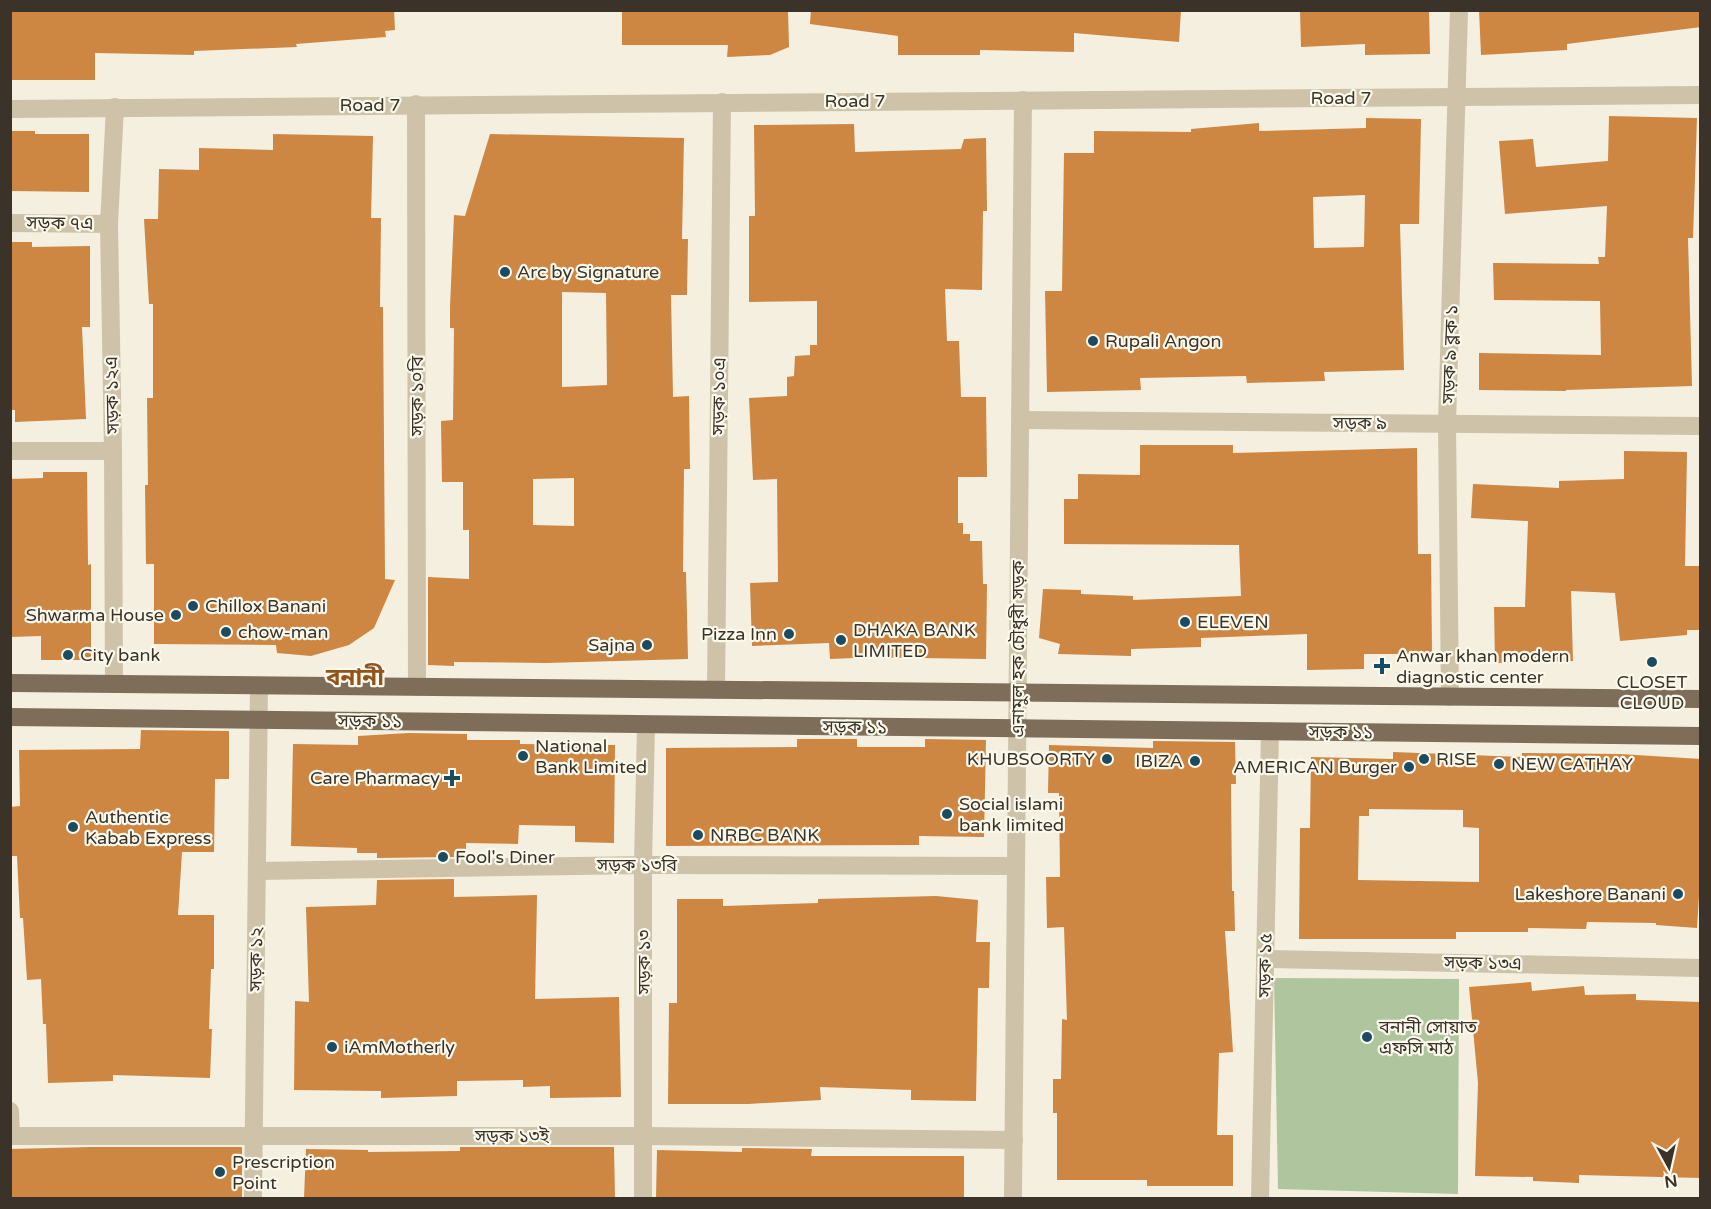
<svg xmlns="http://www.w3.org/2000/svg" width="1711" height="1209" font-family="'Varela Round','Noto Sans Bengali',sans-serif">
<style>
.green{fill:#aec59d}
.building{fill:#ce8643;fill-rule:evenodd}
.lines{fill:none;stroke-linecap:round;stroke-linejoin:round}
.minor{stroke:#cec3a9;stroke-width:18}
.major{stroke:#7e6e59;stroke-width:18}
.poi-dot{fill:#1b4b60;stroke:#fbf8ec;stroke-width:2}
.labels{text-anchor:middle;stroke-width:4.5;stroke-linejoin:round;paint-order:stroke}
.street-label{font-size:18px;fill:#3b3329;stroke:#fbf8ec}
.poi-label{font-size:18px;fill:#3b3329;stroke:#fbf8ec;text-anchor:start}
.district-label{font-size:24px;font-weight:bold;fill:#90541c;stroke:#fbf8ec}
</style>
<rect width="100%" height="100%" fill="#f4efde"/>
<path class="green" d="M 1274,978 L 1459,979 L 1458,1194 L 1278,1189 Z"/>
<g class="building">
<path d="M 10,10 L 394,10 L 395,30 L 385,31 L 386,37 L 296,44 L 297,47 L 194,51 L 194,55 L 95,53 L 95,80 L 10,80 Z"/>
<path d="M 622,10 L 788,10 L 789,47 L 770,55 L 727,57 L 728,45 L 622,45 Z"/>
<path d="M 811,10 L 1181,10 L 1179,42 L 1074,33 L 1074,52 L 980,50 L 980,55 L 898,55 L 898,36 L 810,24 Z"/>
<path d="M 1300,10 L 1429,10 L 1430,54 L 1365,55 L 1365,44 L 1301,47 Z"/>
<path d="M 1479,10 L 1701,10 L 1701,27 L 1567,44 L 1567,50 L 1481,55 Z"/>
<path d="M 1609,116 L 1697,118 L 1693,238 L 1688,238 L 1692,386 L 1566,390 L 1566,391 L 1479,390 L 1479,353 L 1601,355 L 1600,301 L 1494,300 L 1493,263 L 1599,264 L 1598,257 L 1605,257 L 1607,206 L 1505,214 L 1499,141 L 1533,139 L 1536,167 L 1608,161 Z"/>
<path d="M 1366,118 L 1421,119 L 1419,224 L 1400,224 L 1404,370 L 1324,372 L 1325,381 L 1247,383 L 1246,376 L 1140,378 L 1141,390 L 1047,392 L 1045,291 L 1062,291 L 1064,153 L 1094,153 L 1094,131 L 1191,132 L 1191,129 L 1259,123 L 1259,131 L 1366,128 ZM 1365,195 L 1364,247 L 1314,248 L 1313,197 Z"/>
<path d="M 854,124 L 855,152 L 961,149 L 964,139 L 986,138 L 987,211 L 983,211 L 982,290 L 945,289 L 947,341 L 959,341 L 961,397 L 986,397 L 987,477 L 958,477 L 958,523 L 963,523 L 963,534 L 970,534 L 970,541 L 982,541 L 983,584 L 987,584 L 986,659 L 854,657 L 854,658 L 830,659 L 829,643 L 752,646 L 750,583 L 778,582 L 777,479 L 753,480 L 749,398 L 787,396 L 787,377 L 794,376 L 795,356 L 810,355 L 810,345 L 817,345 L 817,301 L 749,302 L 749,216 L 755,216 L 754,125 Z"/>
<path d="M 10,131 L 35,131 L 35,134 L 89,134 L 89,192 L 10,191 Z"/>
<path d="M 273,134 L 373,136 L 371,218 L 381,218 L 380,307 L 383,307 L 385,579 L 395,580 L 374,628 L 349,645 L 311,656 L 277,653 L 276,645 L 154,644 L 154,564 L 146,564 L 145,485 L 148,485 L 147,398 L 153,398 L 153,304 L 149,304 L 144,219 L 158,219 L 159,169 L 199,170 L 199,148 L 273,150 Z"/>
<path d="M 490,134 L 684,138 L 682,239 L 688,239 L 687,295 L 671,295 L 673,397 L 689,396 L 690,469 L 684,469 L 683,572 L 686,572 L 688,659 L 546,663 L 454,662 L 454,666 L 428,665 L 428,577 L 469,579 L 469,530 L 463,530 L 463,482 L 442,482 L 441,421 L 453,420 L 454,328 L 450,328 L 450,307 L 454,215 L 465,216 ZM 562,292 L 606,293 L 607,385 L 562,387 ZM 574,478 L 574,526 L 533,525 L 533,479 Z"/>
<path d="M 10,242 L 32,242 L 32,247 L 90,246 L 90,327 L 82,327 L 86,419 L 15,422 L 15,410 L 10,410 Z"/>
<path d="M 1140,445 L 1233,445 L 1233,453 L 1417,448 L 1418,554 L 1431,554 L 1432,654 L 1364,654 L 1364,669 L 1307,670 L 1307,634 L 1201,638 L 1201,647 L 1131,649 L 1131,656 L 1058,654 L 1060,644 L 1039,638 L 1043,589 L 1081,590 L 1081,594 L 1133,596 L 1133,600 L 1241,596 L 1239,545 L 1064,544 L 1064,499 L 1078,499 L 1078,474 L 1140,475 Z"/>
<path d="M 1624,451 L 1687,452 L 1685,566 L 1701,566 L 1701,630 L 1687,630 L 1687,635 L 1620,641 L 1615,593 L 1571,591 L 1573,661 L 1495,663 L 1494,607 L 1525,607 L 1528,521 L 1471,518 L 1473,484 L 1559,488 L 1559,481 L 1624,479 Z"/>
<path d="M 43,472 L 87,472 L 88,565 L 91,564 L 91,660 L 41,660 L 41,636 L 10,637 L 10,479 L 43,478 Z"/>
<path d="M 141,730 L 229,731 L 229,779 L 215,779 L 214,852 L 182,852 L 178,915 L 214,915 L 214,969 L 211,969 L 209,1029 L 212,1029 L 210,1078 L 113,1075 L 113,1081 L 48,1083 L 46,1024 L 43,1024 L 41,979 L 27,980 L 23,918 L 20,918 L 17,856 L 10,856 L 10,807 L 20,806 L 19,750 L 140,749 Z"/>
<path d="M 409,733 L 467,734 L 467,740 L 520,740 L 520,744 L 615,745 L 614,843 L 575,842 L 575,826 L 519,825 L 518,844 L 466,843 L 466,852 L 454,852 L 454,857 L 377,858 L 377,853 L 357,853 L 357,848 L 291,846 L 293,744 L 358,745 L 358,736 Z"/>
<path d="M 797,739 L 857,739 L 857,747 L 925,747 L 925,739 L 986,740 L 984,837 L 919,836 L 919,845 L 666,846 L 666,748 L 797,747 Z"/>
<path d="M 1153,741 L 1235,742 L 1236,784 L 1231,784 L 1232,891 L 1234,891 L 1235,931 L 1225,931 L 1233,1052 L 1219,1053 L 1217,1135 L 1233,1135 L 1233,1186 L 1147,1186 L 1147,1180 L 1057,1180 L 1057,1113 L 1053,1113 L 1053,1079 L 1061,1079 L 1062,1019 L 1067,1020 L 1064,927 L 1047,928 L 1046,877 L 1060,877 L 1059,793 L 1048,793 L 1049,745 L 1153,748 Z"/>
<path d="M 1393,752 L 1522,757 L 1522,753 L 1620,754 L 1701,759 L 1701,863 L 1697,928 L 1656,925 L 1656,923 L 1587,922 L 1586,929 L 1528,928 L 1528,932 L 1456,932 L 1456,939 L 1299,939 L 1300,828 L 1310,828 L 1311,757 L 1393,759 ZM 1369,809 L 1463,810 L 1463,827 L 1479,828 L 1479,882 L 1358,880 L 1359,816 L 1369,816 Z"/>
<path d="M 454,879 L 454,897 L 537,895 L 535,999 L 619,997 L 621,1097 L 550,1098 L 550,1086 L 523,1087 L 523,1080 L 457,1081 L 457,1096 L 381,1098 L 381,1091 L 294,1090 L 295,1001 L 309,1002 L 306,907 L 376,905 L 377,880 Z"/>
<path d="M 936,896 L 978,900 L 976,942 L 990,942 L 989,988 L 978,988 L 976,1101 L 911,1100 L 911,1090 L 820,1087 L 821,1100 L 748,1104 L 668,1104 L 669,1003 L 677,1003 L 677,899 L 723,899 L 723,906 L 818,903 L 818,899 Z"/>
<path d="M 1531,982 L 1532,991 L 1584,986 L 1585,995 L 1636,994 L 1636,1000 L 1701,1002 L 1699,1089 L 1701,1089 L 1701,1178 L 1579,1175 L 1579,1183 L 1533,1181 L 1533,1177 L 1475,1176 L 1478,1083 L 1469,987 Z"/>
<path d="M 91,1147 L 242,1147 L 242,1198 L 10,1198 L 10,1149 Z"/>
<path d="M 460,1147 L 614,1147 L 615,1198 L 304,1198 L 306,1149 L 368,1150 L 368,1152 L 460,1151 Z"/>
<path d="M 742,1148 L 812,1149 L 811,1156 L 964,1156 L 964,1198 L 656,1198 L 657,1150 L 742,1152 Z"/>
</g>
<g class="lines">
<g class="minor">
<path d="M 416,104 L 417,687"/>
<path d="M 10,109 L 1700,95"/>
<path d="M 10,223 L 109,224"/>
<path d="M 1020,420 L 1700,426"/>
<path d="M 10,451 L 113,451"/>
<path d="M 114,684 L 113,451 L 109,224 L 115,107"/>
<path d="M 716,690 L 722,102"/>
<path d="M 1450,697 L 1447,424 L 1459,10"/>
<path d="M 257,871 L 643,865 L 1016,866"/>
<path d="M 1265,959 L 1700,968"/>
<path d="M 10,1111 L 11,1136"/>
<path d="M 10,1136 L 644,1136 L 1014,1140"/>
<path d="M 253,1198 L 259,686"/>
<path d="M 643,1198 L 643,865 L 646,725"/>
<path d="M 1013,1198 L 1023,100"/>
<path d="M 1260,1198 L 1270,731"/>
</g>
<g class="major">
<path d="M 10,683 L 1700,699"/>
<path d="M 10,717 L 1700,736"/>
</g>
</g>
<g class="poi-dot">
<circle cx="505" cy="272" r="6"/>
<circle cx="1093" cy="341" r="6"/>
<circle cx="193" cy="606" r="6"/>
<circle cx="176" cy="615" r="6"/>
<circle cx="1185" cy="622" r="6"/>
<circle cx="226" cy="632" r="6"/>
<circle cx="789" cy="634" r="6"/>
<circle cx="841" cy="640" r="6"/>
<circle cx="647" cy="645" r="6"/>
<circle cx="68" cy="655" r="6"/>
<circle cx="1652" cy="662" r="6"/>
<path d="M1379 657h6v6h6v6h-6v6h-6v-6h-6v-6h6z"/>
<circle cx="523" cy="756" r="6"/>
<circle cx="1107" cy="759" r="6"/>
<circle cx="1424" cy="759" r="6"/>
<circle cx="1195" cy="761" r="6"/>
<circle cx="1499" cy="764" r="6"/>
<circle cx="1409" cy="767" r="6"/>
<path d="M449 769h6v6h6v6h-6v6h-6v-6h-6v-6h6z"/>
<circle cx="947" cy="814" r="6"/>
<circle cx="73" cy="827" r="6"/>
<circle cx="698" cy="835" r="6"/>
<circle cx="443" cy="857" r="6"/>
<circle cx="1678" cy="894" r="6"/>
<circle cx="1367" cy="1037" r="6"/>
<circle cx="332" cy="1047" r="6"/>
<circle cx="220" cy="1172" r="6"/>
</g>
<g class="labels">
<g class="street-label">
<text x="1341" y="104">Road 7</text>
<text x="855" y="107">Road 7</text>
<text x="370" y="111">Road 7</text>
<text transform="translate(60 223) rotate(1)" y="6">সড়ক ৭এ</text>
<text transform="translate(1450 354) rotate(-88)" y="6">সড়ক ৯ ব্লক ১</text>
<text transform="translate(112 395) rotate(-91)" y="6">সড়ক ১২এ</text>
<text transform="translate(417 396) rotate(-90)" y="6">সড়ক ১০বি</text>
<text transform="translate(719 396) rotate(-89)" y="6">সড়ক ১০এ</text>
<text x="1360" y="429">সড়ক ৯</text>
<text transform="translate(1018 649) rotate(-90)" y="6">এনামুল হক চৌধুরী সড়ক</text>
<text transform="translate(370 721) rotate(1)" y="6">সড়ক ১১</text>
<text transform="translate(855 727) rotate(1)" y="6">সড়ক ১১</text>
<text transform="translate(1341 732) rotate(1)" y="6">সড়ক ১১</text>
<text x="637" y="871">সড়ক ১৩বি</text>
<text transform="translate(256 959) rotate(-89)" y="6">সড়ক ১২</text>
<text transform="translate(644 962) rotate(-90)" y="6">সড়ক ১৩</text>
<text transform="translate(1483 963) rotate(1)" y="6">সড়ক ১৩এ</text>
<text transform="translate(1265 965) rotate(-89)" y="6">সড়ক ১৫</text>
<text x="512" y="1142">সড়ক ১৩ই</text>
</g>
<g class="poi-label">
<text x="517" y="278">Arc by Signature</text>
<text x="1105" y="347">Rupali Angon</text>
<text x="205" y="612">Chillox Banani</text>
<text x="164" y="621" text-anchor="end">Shwarma House</text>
<text x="1197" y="628">ELEVEN</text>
<text x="853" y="636">DHAKA BANK<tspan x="853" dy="21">LIMITED</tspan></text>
<text x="238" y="638">chow-man</text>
<text x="777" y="640" text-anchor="end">Pizza Inn</text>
<text x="635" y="651" text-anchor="end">Sajna</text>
<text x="80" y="661">City bank</text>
<text x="1396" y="662">Anwar khan modern<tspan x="1396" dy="21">diagnostic center</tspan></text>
<text x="1652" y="688" text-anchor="middle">CLOSET<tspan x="1652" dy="21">CLOUD</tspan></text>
<text x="535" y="752">National<tspan x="535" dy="21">Bank Limited</tspan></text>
<text x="1095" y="765" text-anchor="end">KHUBSOORTY</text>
<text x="1436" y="765">RISE</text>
<text x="1183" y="767" text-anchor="end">IBIZA</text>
<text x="1511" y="770">NEW CATHAY</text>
<text x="1397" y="773" text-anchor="end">AMERICAN Burger</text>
<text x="440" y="784" text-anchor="end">Care Pharmacy</text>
<text x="959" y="810">Social islami<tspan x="959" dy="21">bank limited</tspan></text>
<text x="85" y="823">Authentic<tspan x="85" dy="21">Kabab Express</tspan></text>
<text x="710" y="841">NRBC BANK</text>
<text x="455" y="863">Fool's Diner</text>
<text x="1666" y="900" text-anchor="end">Lakeshore Banani</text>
<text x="1379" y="1033">বনানী সোয়াত<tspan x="1379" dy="21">এফসি মাঠ</tspan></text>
<text x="344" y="1053">iAmMotherly</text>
<text x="232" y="1168">Prescription<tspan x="232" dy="21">Point</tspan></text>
</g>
<g class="district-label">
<text x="355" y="685">বনানী</text>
</g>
</g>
<rect width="1711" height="1209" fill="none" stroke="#3b3329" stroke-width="24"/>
<g transform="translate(1669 1167) rotate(172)" stroke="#fbf8ec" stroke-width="4.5" paint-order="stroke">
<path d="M0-4.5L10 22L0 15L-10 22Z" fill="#3b3329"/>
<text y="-9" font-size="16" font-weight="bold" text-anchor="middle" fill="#3b3329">N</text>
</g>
</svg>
